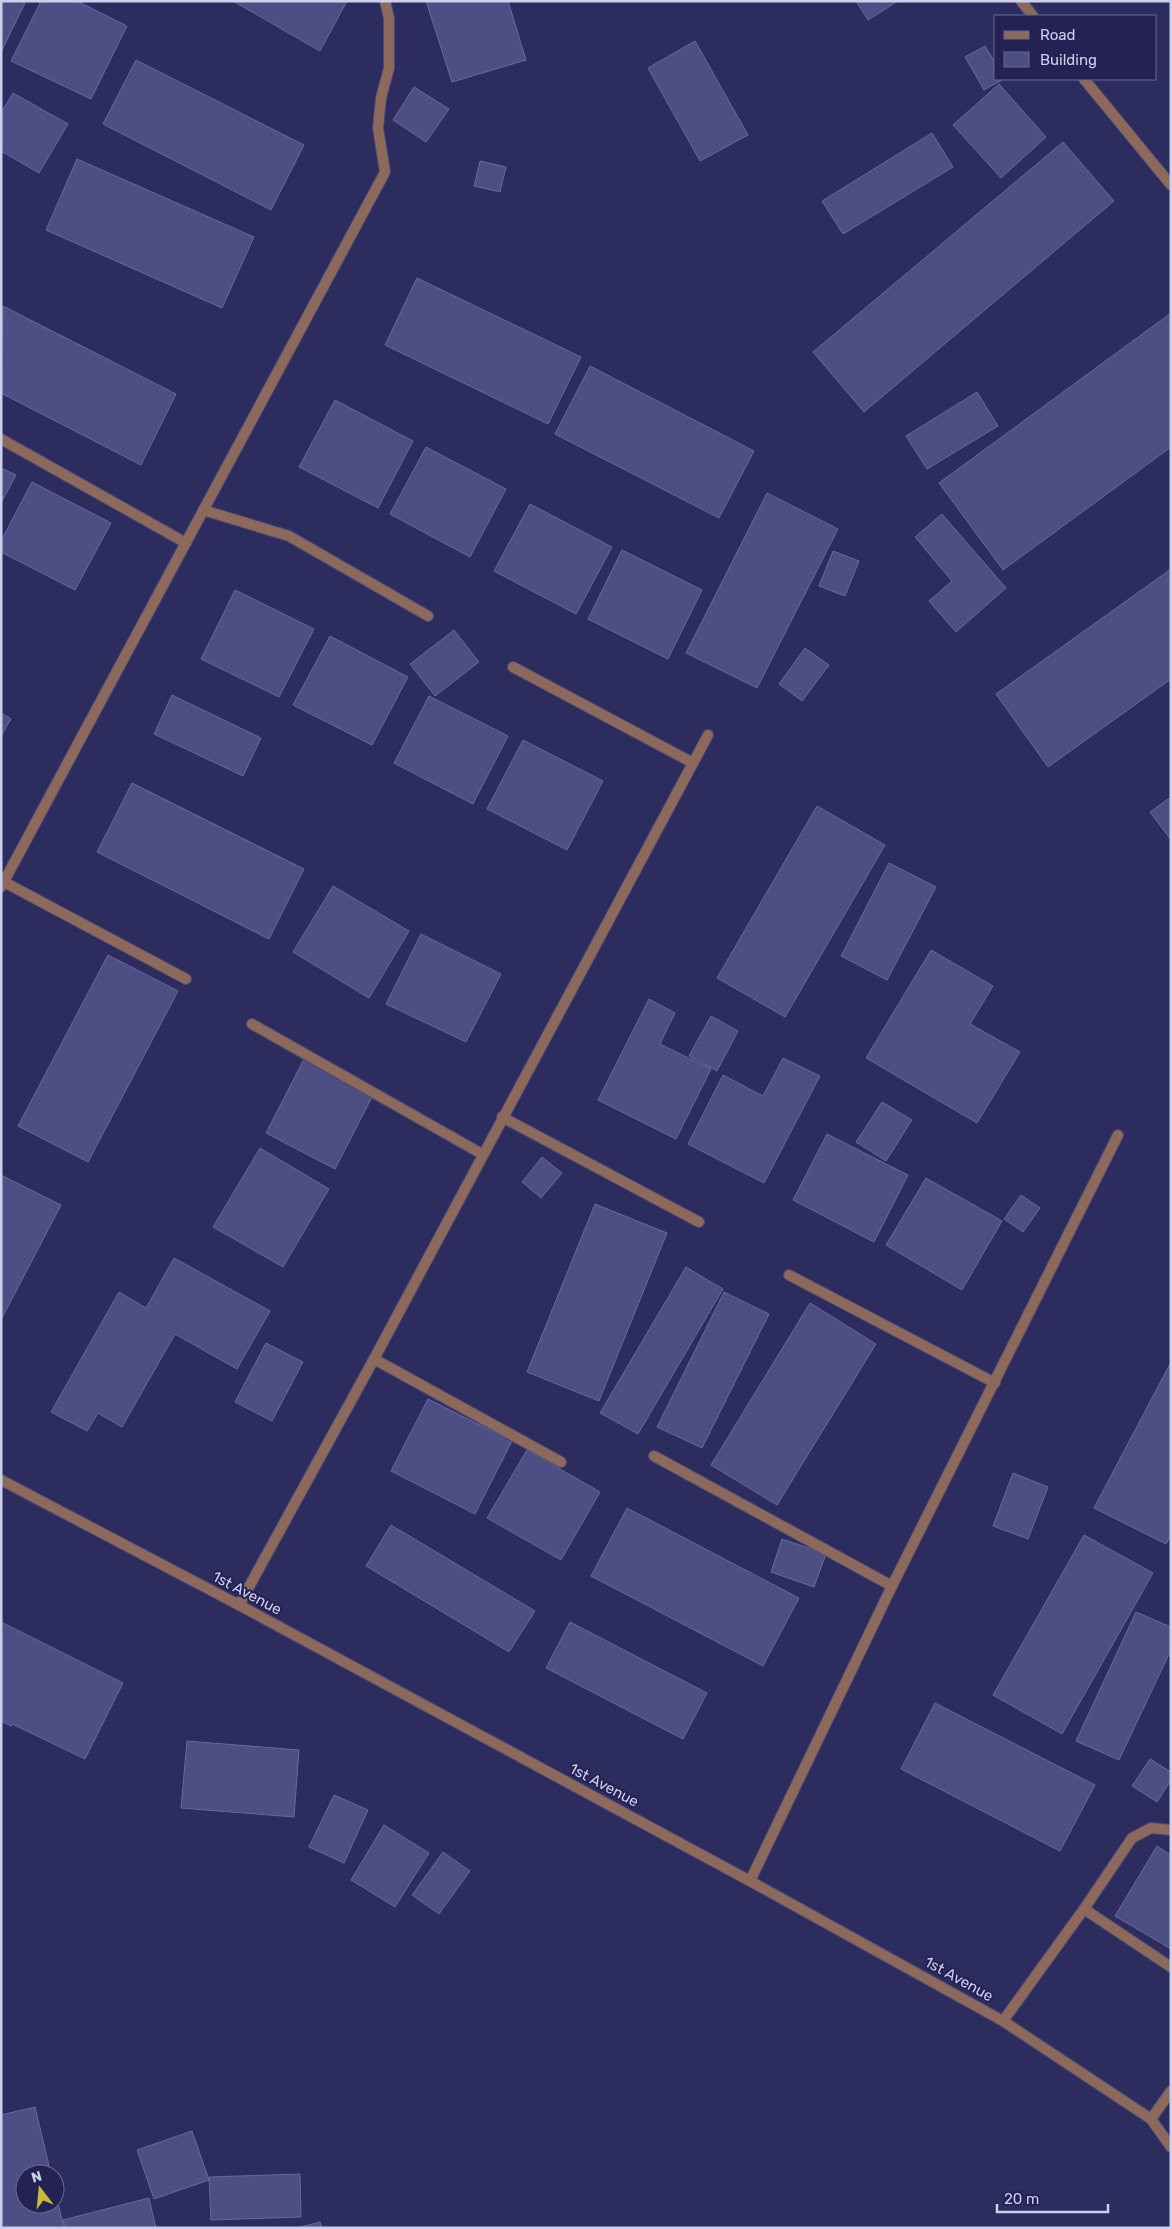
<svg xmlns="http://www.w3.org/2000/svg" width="1172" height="2229" font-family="Rubik,sans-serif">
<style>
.building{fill:#4d4e83;stroke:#6768a0}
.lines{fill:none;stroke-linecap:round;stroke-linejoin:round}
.service-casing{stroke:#4a4978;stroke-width:12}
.minor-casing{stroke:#4a4978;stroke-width:12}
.tertiary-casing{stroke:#4a4978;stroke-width:12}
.service{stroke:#8d695c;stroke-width:10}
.minor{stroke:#8d695c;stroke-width:10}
.tertiary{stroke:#8d695c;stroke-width:10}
.labels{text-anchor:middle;stroke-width:4;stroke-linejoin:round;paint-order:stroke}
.street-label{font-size:15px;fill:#cdcfee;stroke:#242252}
</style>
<rect width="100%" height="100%" fill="#2d2c5e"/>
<g class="building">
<path d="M 1,1 L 26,1 L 1,52 Z"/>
<path d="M 41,1 L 77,1 L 127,26 L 91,99 L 11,61 Z"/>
<path d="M 233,1 L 347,1 L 320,51 Z"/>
<path d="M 426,1 L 508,1 L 526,60 L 452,82 Z"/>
<path d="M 856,1 L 898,1 L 868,20 Z"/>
<path d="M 695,41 L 748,135 L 700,161 L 648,68 Z"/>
<path d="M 985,46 L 996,64 L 996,79 L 1004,79 L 984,90 L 965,57 Z"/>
<path d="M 136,60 L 304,145 L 271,210 L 103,124 Z"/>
<path d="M 999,84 L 1046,137 L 1001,178 L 953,125 Z"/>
<path d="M 414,87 L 449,109 L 426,142 L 393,120 Z"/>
<path d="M 13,93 L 68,124 L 39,173 L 1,151 L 1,113 Z"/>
<path d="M 932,133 L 953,167 L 843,234 L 822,201 Z"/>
<path d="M 1063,142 L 1114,201 L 864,412 L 813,352 Z"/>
<path d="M 77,159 L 254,237 L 222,308 L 46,230 Z"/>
<path d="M 480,161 L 506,167 L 500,192 L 474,186 Z"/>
<path d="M 417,278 L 581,357 L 548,424 L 385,345 Z"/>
<path d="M 3,306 L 176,394 L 141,465 L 1,393 Z"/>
<path d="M 1171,313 L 1171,447 L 1003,570 L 939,483 Z"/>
<path d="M 590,366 L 754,451 L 719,518 L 555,434 Z"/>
<path d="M 977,392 L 998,426 L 927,469 L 906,436 Z"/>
<path d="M 335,400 L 413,441 L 378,508 L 299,467 Z"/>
<path d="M 426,447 L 506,489 L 470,557 L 390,514 Z"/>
<path d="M 1,468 L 16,475 L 1,503 Z"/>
<path d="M 32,482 L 111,523 L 75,590 L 1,552 L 1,541 Z"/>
<path d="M 767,493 L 838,529 L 757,688 L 686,653 Z"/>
<path d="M 530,504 L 612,547 L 576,614 L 494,571 Z"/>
<path d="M 942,514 L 1006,588 L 956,632 L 929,601 L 952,581 L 915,537 Z"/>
<path d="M 622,550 L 702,590 L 668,659 L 588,619 Z"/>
<path d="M 833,551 L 859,561 L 845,596 L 819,586 Z"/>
<path d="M 1171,569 L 1171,679 L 1048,767 L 996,694 Z"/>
<path d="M 235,590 L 314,629 L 279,697 L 201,659 Z"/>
<path d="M 454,630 L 479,662 L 435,696 L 410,664 Z"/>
<path d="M 330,636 L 408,677 L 372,745 L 293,705 Z"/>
<path d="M 805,648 L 829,665 L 802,701 L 779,684 Z"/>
<path d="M 172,695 L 261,738 L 243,776 L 154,734 Z"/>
<path d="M 429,696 L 508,736 L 473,804 L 394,763 Z"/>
<path d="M 1,713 L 11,719 L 1,736 Z"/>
<path d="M 523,740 L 603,781 L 567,850 L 487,809 Z"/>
<path d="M 132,783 L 304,869 L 269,939 L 97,852 Z"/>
<path d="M 1171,797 L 1171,840 L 1150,812 Z"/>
<path d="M 817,806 L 885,845 L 785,1017 L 717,978 Z"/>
<path d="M 889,863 L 936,887 L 887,980 L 841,956 Z"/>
<path d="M 333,886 L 409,931 L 369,998 L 293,952 Z"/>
<path d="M 421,934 L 501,974 L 466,1042 L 386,1004 Z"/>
<path d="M 931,950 L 993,986 L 970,1024 L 1020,1052 L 977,1123 L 866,1058 Z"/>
<path d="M 108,955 L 178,991 L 88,1162 L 18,1126 Z"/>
<path d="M 649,999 L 675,1013 L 660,1044 L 711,1069 L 676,1139 L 598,1100 Z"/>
<path d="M 711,1016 L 738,1031 L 717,1071 L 689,1056 Z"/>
<path d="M 783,1058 L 820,1076 L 764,1183 L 688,1144 L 723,1075 L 763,1096 Z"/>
<path d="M 304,1059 L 373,1095 L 335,1169 L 266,1133 Z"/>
<path d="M 882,1102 L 912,1120 L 886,1161 L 856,1142 Z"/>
<path d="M 827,1134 L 908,1175 L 874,1242 L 793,1200 Z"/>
<path d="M 260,1148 L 329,1189 L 283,1267 L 213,1227 Z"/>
<path d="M 542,1157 L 562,1173 L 541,1198 L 522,1182 Z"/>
<path d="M 1,1175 L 61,1205 L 1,1320 Z"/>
<path d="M 926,1178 L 1002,1221 L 962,1290 L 886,1245 Z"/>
<path d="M 1021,1195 L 1040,1208 L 1023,1232 L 1004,1219 Z"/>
<path d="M 595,1204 L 667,1233 L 599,1401 L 527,1372 Z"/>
<path d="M 174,1258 L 270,1311 L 237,1369 L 175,1334 L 122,1427 L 98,1413 L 87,1431 L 51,1412 L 119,1292 L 146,1308 Z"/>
<path d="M 686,1267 L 723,1289 L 638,1434 L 600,1413 Z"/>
<path d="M 724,1292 L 769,1314 L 702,1448 L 657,1427 Z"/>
<path d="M 810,1303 L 876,1344 L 777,1505 L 711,1465 Z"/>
<path d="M 266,1343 L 303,1362 L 272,1421 L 235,1402 Z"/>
<path d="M 1171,1362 L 1171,1535 L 1166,1544 L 1094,1508 Z"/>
<path d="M 428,1399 L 512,1441 L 475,1514 L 391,1471 Z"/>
<path d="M 527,1450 L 600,1492 L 561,1560 L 487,1518 Z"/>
<path d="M 1013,1473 L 1048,1487 L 1028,1539 L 993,1526 Z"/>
<path d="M 627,1508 L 799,1598 L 763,1666 L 591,1576 Z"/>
<path d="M 391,1525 L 535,1611 L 509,1652 L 366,1566 Z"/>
<path d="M 1084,1535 L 1153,1573 L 1062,1734 L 993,1695 Z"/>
<path d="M 782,1539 L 826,1554 L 814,1587 L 771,1572 Z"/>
<path d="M 1136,1612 L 1171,1627 L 1171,1650 L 1119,1760 L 1076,1741 Z"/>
<path d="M 1,1622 L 123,1683 L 85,1759 L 12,1724 L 11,1726 L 1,1721 Z"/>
<path d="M 570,1622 L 707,1693 L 683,1739 L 546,1668 Z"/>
<path d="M 935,1703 L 1095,1785 L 1060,1851 L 901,1769 Z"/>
<path d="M 187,1741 L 299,1750 L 294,1817 L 181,1808 Z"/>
<path d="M 1150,1759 L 1171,1772 L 1171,1780 L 1157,1802 L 1132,1786 Z"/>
<path d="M 334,1795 L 368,1810 L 344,1863 L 309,1847 Z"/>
<path d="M 384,1825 L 429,1853 L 395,1907 L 351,1880 Z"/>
<path d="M 1157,1846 L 1171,1855 L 1171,1949 L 1115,1916 Z"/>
<path d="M 443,1852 L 470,1871 L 439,1914 L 412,1895 Z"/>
<path d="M 35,2107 L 51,2174 L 25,2174 L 25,2204 L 55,2204 L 55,2191 L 64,2228 L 1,2228 L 1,2115 Z"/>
<path d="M 192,2131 L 209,2180 L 154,2199 L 137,2150 Z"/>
<path d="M 300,2174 L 301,2217 L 211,2220 L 209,2177 Z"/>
<path d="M 149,2198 L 156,2228 L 65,2228 L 63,2220 Z"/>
<path d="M 320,2222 L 322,2228 L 297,2228 Z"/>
</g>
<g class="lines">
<defs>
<g id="service">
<path d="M 1,439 L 186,543"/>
<path d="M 513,667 L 693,763"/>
<path d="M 4,882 L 186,979"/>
<path d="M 252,1024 L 482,1154"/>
<path d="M 502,1117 L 699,1222"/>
<path d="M 789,1275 L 995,1383"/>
<path d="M 374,1359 L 561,1462"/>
<path d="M 654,1456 L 892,1586"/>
<path d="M 1084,1909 L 1171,1967"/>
<path d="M 1003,2021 L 1084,1909 L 1132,1838 L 1151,1828 L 1171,1830"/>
<path d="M 1151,2119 L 1171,2091"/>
</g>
<g id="minor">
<path d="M 1021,1 L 1033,16"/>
<path d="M 1084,79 L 1171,185"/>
<path d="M 203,510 L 289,536 L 428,616"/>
<path d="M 1,887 L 385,172 L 378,128 L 381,98 L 389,68 L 389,18 L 385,1"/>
<path d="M 239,1605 L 374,1359 L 708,735"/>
<path d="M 750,1881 L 892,1586 L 1118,1135"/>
</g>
<path id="tertiary" d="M 1,1480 L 239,1605 L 750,1881 L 1003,2021 L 1151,2119 L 1171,2147"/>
</defs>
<use href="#service" class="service-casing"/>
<use href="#minor" class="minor-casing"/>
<use href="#tertiary" class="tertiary-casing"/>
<use href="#service" class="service"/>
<use href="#minor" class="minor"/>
<use href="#tertiary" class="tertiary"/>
</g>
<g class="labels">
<g class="street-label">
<text transform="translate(247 1593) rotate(28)" y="5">1st Avenue</text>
<text transform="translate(604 1785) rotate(28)" y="5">1st Avenue</text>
<text transform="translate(959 1979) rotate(29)" y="5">1st Avenue</text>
</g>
</g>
<rect width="1172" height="2229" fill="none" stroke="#cdcfee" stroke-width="5"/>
<rect x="994" y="15" width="162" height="65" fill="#242252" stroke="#686790"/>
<rect x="1004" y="31" width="25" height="8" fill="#8d695c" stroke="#686790"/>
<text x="1040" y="40" font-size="15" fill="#cdcfee">Road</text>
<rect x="1004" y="52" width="25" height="15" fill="#4d4e83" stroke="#686790"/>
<text x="1040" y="65" font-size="15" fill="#cdcfee">Building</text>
<g transform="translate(40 2189) rotate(344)"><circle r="24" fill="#242252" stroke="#686790"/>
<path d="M0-4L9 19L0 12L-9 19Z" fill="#cbba39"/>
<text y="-8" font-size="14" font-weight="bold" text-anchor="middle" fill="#cdcfee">N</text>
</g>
<path d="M997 2204v8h111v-8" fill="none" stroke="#cdcfee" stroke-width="2.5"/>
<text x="1004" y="2204" font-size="15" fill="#cdcfee" stroke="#242252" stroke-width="4" paint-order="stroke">20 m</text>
</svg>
